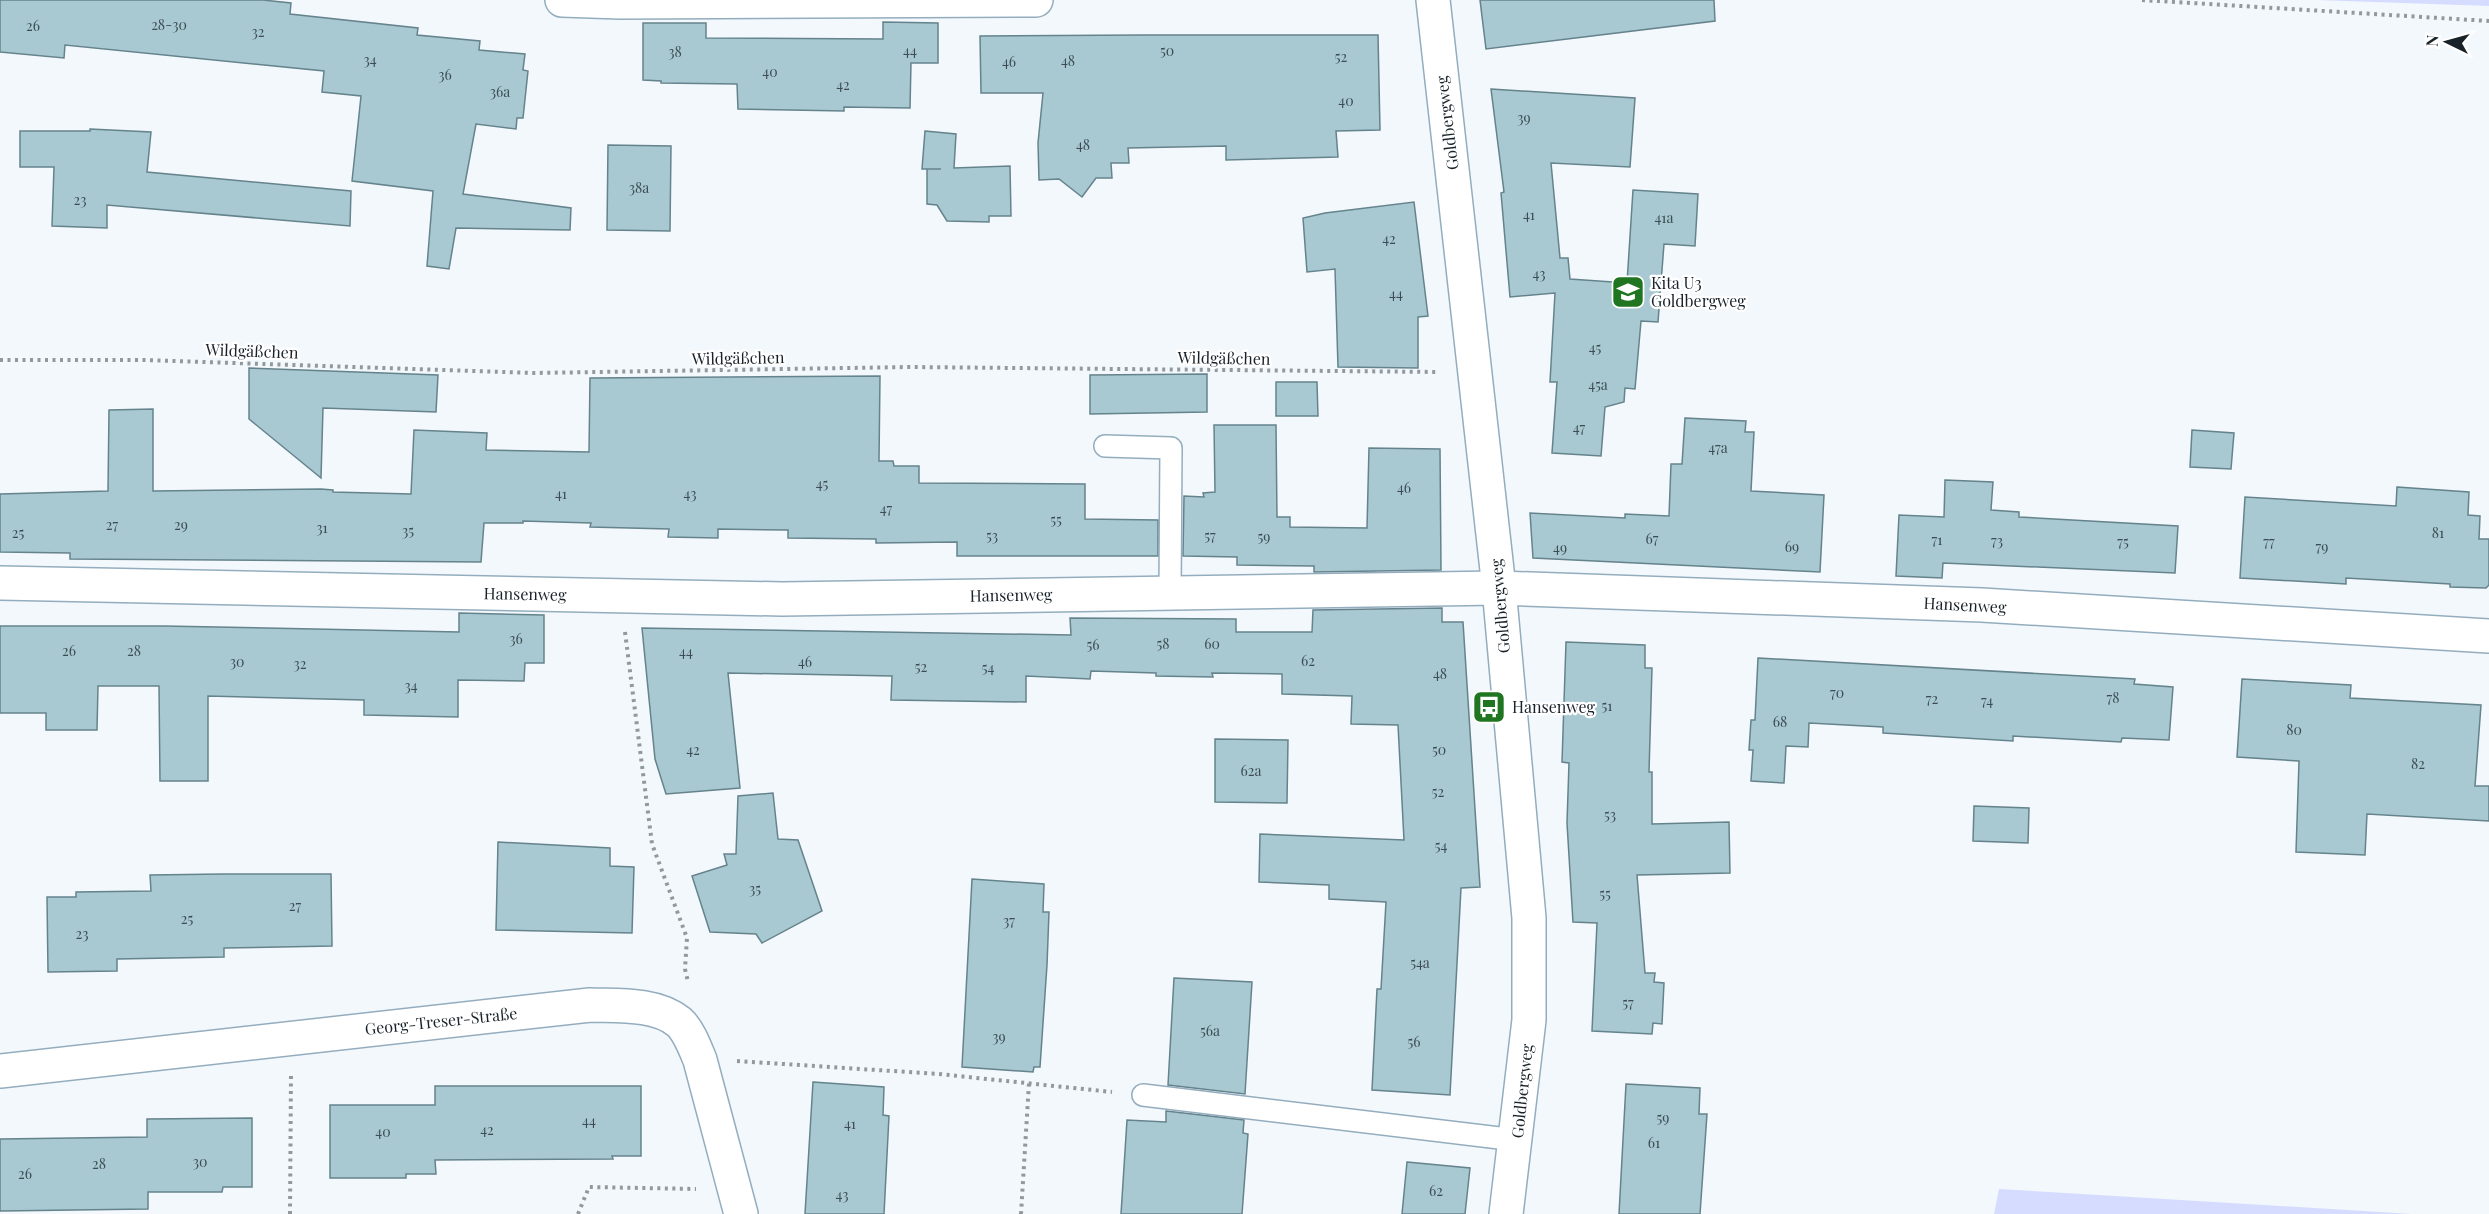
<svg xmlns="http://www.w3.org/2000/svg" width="2489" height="1214" font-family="'Playfair Display',serif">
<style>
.green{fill:#d5dcff}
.building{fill:#a8c8d2;stroke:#65838c;stroke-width:1.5}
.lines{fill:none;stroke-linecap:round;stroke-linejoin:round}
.service-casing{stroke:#94adbe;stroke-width:24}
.minor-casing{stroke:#94adbe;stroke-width:36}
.path{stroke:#92999e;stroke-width:4;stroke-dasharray:3 4.5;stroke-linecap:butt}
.service{stroke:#fff;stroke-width:21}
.minor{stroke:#fff;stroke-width:33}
.labels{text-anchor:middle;stroke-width:4.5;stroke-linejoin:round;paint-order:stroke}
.number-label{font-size:14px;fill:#3c4c52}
.street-label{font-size:16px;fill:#182228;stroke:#fff}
.poi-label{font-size:16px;fill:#182228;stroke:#fff;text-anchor:start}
</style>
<rect width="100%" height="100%" fill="#f3f8fc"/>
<g class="green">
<path d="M 2316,0 L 2489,0 L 2489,6 Z"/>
<path d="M 1999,1189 L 2412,1214 L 1994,1214 Z"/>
</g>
<g class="building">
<path d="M 0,0 L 263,0 L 291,3 L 290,14 L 418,28 L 417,35 L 480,41 L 479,50 L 525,54 L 523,70 L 528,71 L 523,118 L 517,118 L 516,129 L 476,124 L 463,194 L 571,208 L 570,230 L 456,228 L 449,269 L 427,266 L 433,191 L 352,181 L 361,96 L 322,92 L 324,71 L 65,45 L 64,58 L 0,52 Z"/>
<path d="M 1480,0 L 1714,0 L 1715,21 L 1486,49 Z"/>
<path d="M 883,22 L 938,23 L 938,63 L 911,63 L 910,108 L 844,107 L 844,111 L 738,109 L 737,84 L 661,83 L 661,81 L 643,80 L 643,23 L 706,23 L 706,38 L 883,39 Z"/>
<path d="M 1142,35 L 1378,35 L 1380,130 L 1336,131 L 1338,157 L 1226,160 L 1226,146 L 1128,148 L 1129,163 L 1111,163 L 1112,178 L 1096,178 L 1082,197 L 1059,179 L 1039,180 L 1038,143 L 1043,93 L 981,93 L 980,36 Z"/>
<path d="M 1491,89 L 1635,98 L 1630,167 L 1551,163 L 1560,258 L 1568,258 L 1570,279 L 1627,283 L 1633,190 L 1698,194 L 1695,246 L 1664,244 L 1658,322 L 1641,321 L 1635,389 L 1625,388 L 1624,402 L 1605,407 L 1601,456 L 1552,453 L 1557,382 L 1550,382 L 1555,293 L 1510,297 L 1501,193 L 1504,192 Z"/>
<path d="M 90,129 L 151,132 L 147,172 L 351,191 L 350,226 L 107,205 L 107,228 L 52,226 L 54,167 L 20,167 L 20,131 L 90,131 Z"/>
<path d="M 925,131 L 956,134 L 954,168 L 1010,166 L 1011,216 L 989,216 L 989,222 L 947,221 L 937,205 L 927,204 L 927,169 L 941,169 L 922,169 Z"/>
<path d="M 608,145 L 671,146 L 670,231 L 607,230 Z"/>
<path d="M 1414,202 L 1428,316 L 1418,317 L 1418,368 L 1338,367 L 1335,269 L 1307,272 L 1303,218 L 1325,213 Z"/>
<path d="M 249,368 L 438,375 L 436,412 L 323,408 L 321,478 L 249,419 Z"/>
<path d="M 1207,374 L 1207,412 L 1090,414 L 1090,375 Z"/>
<path d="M 880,376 L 879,461 L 893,461 L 894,466 L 919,466 L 919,483 L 1085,484 L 1085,519 L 1158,520 L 1158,556 L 957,556 L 957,542 L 876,543 L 876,539 L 788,538 L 788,530 L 718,529 L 718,538 L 668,537 L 669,529 L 590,527 L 591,523 L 523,521 L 523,523 L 484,523 L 481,562 L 70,559 L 70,553 L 0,552 L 0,494 L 108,491 L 109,410 L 153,409 L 153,491 L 321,489 L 333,490 L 333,492 L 411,494 L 414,430 L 487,433 L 486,450 L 589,452 L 590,378 Z"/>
<path d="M 1276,382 L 1317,382 L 1318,416 L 1276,416 Z"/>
<path d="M 1685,418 L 1746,421 L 1745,432 L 1754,432 L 1751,491 L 1824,495 L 1820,572 L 1533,558 L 1530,513 L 1625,518 L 1625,514 L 1669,516 L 1671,464 L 1682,464 Z"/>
<path d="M 1214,425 L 1276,425 L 1277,517 L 1290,517 L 1290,527 L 1367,528 L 1369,448 L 1440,449 L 1441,570 L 1314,572 L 1314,566 L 1237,565 L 1237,557 L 1183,556 L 1184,496 L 1204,497 L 1203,493 L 1215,492 Z"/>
<path d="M 2192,430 L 2234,433 L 2231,469 L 2190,467 Z"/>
<path d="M 1945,480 L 1993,482 L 1991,510 L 2019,512 L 2019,517 L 2178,526 L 2175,573 L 1943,563 L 1942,578 L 1896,576 L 1899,515 L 1944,517 Z"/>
<path d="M 2397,487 L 2469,492 L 2468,515 L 2480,516 L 2479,539 L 2489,539 L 2489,585 L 2486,588 L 2450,587 L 2450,584 L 2346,578 L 2346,584 L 2240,578 L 2245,497 L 2396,506 Z"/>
<path d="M 1442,608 L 1442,622 L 1463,622 L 1480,887 L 1461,888 L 1450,1095 L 1372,1090 L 1377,989 L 1381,989 L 1386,902 L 1329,899 L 1329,885 L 1259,882 L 1260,834 L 1404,840 L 1398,725 L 1351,724 L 1352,696 L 1282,694 L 1282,674 L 1212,673 L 1213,677 L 1156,676 L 1156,673 L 1091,671 L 1090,679 L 1026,676 L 1026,702 L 891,700 L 892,676 L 728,673 L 740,788 L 666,794 L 655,759 L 642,628 L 1071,635 L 1070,618 L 1236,619 L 1236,632 L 1312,632 L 1313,610 Z"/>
<path d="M 459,613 L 544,615 L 544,663 L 525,663 L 524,681 L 458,680 L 458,717 L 364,715 L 364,700 L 208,696 L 208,781 L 160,781 L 159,686 L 98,686 L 97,730 L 46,730 L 46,713 L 0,713 L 0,626 L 164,626 L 459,632 Z"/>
<path d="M 1566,642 L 1645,645 L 1645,668 L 1652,668 L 1649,772 L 1652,772 L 1652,824 L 1729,822 L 1730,873 L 1637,875 L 1645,973 L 1655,973 L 1654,982 L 1664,983 L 1662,1024 L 1653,1023 L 1652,1034 L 1592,1031 L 1597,923 L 1573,922 L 1567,823 L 1569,763 L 1562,762 Z"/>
<path d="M 1758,658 L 2135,679 L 2134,684 L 2173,687 L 2169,740 L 2122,738 L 2121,742 L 2013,736 L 2013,741 L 1883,733 L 1883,727 L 1809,723 L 1808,747 L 1786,746 L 1784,783 L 1751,781 L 1753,750 L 1749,750 L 1751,720 L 1755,720 Z"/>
<path d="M 2242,679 L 2351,685 L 2350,698 L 2481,705 L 2475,786 L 2489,786 L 2489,821 L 2367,814 L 2365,855 L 2296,852 L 2299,761 L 2237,757 Z"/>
<path d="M 1215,739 L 1288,740 L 1287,803 L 1215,802 Z"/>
<path d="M 773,793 L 778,839 L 798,840 L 822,911 L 762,943 L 756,934 L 710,932 L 692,876 L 727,865 L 724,854 L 736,854 L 738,796 Z"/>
<path d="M 1974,806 L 2029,808 L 2028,843 L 1973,841 Z"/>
<path d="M 498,842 L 610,848 L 610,866 L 634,867 L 632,933 L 496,930 Z"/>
<path d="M 223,874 L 331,874 L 332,946 L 224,948 L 224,957 L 117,959 L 117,971 L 48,972 L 47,897 L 76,897 L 76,892 L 151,891 L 150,875 Z"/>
<path d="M 972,879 L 1044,884 L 1043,912 L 1049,912 L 1047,965 L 1040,1067 L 1034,1067 L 1033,1072 L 962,1067 Z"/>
<path d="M 1174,978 L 1252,982 L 1245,1094 L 1168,1085 Z"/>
<path d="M 813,1082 L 884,1087 L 883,1115 L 889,1116 L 884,1214 L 805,1214 Z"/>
<path d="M 1626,1084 L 1700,1088 L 1699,1114 L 1707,1114 L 1700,1214 L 1619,1214 Z"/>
<path d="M 435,1086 L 641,1086 L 641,1156 L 612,1156 L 613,1159 L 435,1160 L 436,1174 L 406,1174 L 406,1178 L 330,1178 L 330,1105 L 435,1105 Z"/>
<path d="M 1166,1111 L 1244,1120 L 1243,1133 L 1248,1134 L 1242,1214 L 1121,1214 L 1127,1120 L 1166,1122 Z"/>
<path d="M 252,1118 L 252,1187 L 223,1187 L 222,1192 L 148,1192 L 148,1209 L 0,1211 L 0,1139 L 147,1137 L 147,1119 Z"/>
<path d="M 1407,1162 L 1470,1168 L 1465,1214 L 1402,1214 Z"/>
</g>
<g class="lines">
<defs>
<g id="service">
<path d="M 1105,446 L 1171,448 L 1170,593"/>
<path d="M 1143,1095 L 1516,1140"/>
</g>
<g id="minor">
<path d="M 562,0 L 620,2 L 1036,0"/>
<path d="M 1433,0 L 1499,588 L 1529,918 L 1529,1020 L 1506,1214"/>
<path d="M 0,583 L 782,599 L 1499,588 L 1982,605 L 2489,636"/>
<path d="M 0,1071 L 590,1005 C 618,1006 656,1003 679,1022 C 689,1031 695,1048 700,1060 L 741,1214"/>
</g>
</defs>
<use href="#service" class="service-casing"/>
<use href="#minor" class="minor-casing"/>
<g class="path">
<path d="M 2142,0 L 2489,21"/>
<path d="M 0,360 L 145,360 L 534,373 L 910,367 L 1439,372"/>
<path d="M 625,632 L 652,844 L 687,938 L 685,969 L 688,982"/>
<path d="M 737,1061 L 939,1074 L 1112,1092"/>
<path d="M 290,1214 L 291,1074"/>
<path d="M 578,1214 L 589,1187 L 696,1189"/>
<path d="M 1021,1214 L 1029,1083"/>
</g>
<use href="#service" class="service"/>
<use href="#minor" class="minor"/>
</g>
<defs>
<symbol id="school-square" viewBox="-11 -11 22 22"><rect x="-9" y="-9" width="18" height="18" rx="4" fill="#207520" stroke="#fff"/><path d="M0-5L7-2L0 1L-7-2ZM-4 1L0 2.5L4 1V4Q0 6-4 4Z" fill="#fff"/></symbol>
<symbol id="bus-square" viewBox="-11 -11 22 22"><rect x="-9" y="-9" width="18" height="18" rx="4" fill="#207520" stroke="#fff"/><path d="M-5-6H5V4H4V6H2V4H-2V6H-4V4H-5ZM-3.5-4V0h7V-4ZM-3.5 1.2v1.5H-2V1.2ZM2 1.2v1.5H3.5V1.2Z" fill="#fff"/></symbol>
</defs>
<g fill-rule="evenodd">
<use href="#school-square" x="1609" y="273" width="38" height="38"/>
<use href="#bus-square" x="1470" y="688" width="38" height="38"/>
</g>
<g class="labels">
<g class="number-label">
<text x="169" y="30">28-30</text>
<text x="33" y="31">26</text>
<text x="258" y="37">32</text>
<text x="910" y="56">44</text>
<text x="1167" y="56">50</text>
<text x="675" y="57">38</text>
<text x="1341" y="62">52</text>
<text x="370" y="65">34</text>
<text x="1068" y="66">48</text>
<text x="1009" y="67">46</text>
<text x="770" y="77">40</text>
<text x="445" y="80">36</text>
<text x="843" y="90">42</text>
<text x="500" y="97">36a</text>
<text x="1346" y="106">40</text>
<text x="1524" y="123">39</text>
<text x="1083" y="150">48</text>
<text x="639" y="193">38a</text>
<text x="80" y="205">23</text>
<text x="1529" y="220">41</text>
<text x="1664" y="223">41a</text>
<text x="1389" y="244">42</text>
<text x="1539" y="279">43</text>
<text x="1396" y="299">44</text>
<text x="1595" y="353">45</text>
<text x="1598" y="390">45a</text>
<text x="1579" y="433">47</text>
<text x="1718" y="453">47a</text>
<text x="822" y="489">45</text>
<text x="1404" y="493">46</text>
<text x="561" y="499">41</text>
<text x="690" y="499">43</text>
<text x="886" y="514">47</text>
<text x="1056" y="525">55</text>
<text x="112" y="530">27</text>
<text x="181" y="530">29</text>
<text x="322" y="533">31</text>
<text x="408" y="536">35</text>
<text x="18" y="538">25</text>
<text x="2438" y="538">81</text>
<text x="992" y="541">53</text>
<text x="1210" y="541">57</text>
<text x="1264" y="542">59</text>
<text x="1652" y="544">67</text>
<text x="1937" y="545">71</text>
<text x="1997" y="546">73</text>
<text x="2123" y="547">75</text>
<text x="2269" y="547">77</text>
<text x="1792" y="552">69</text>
<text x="2322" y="552">79</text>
<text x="1560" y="553">49</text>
<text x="516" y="644">36</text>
<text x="1163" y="649">58</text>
<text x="1212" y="649">60</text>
<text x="1093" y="650">56</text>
<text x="69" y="656">26</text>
<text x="134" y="656">28</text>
<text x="686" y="657">44</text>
<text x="1308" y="666">62</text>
<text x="237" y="667">30</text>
<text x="805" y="667">46</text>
<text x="300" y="669">32</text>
<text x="921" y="672">52</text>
<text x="988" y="673">54</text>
<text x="1440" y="679">48</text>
<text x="411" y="691">34</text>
<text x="1837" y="698">70</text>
<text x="2113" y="703">78</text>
<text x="1932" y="704">72</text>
<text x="1987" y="706">74</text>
<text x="1607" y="711">51</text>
<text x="1780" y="727">68</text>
<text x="2294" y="735">80</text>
<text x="693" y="755">42</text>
<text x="1439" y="755">50</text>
<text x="2418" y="769">82</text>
<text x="1251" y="776">62a</text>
<text x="1438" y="797">52</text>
<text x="1610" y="820">53</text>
<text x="1441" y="851">54</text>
<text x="755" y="894">35</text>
<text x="1605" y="899">55</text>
<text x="295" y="911">27</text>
<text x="187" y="924">25</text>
<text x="1009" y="926">37</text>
<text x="82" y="939">23</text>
<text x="1420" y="968">54a</text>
<text x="1628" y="1008">57</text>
<text x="1210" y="1036">56a</text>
<text x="999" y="1042">39</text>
<text x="1414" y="1047">56</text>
<text x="1663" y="1123">59</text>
<text x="589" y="1126">44</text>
<text x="850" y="1129">41</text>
<text x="487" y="1135">42</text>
<text x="383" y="1137">40</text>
<text x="1654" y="1148">61</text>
<text x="200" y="1167">30</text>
<text x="99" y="1169">28</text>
<text x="25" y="1179">26</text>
<text x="1436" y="1196">62</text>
<text x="842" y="1200">43</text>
</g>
<g class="street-label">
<text transform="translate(1447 123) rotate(-97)" y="6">Goldbergweg</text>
<text transform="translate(252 351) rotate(2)" y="6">Wildgäßchen</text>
<text transform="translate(738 358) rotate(-1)" y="6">Wildgäßchen</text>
<text transform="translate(1224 358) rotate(1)" y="6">Wildgäßchen</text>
<text transform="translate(525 594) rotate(1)" y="6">Hansenweg</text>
<text transform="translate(1011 595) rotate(-1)" y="6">Hansenweg</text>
<text transform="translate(1965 605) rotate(3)" y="6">Hansenweg</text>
<text transform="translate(1500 606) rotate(-95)" y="6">Goldbergweg</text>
<text transform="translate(441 1021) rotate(-6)" y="6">Georg-Treser-Straße</text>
<text transform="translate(1522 1091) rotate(-84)" y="6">Goldbergweg</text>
</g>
<g class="poi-label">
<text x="1651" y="289">Kita U3<tspan x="1651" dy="18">Goldbergweg</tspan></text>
<text x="1512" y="713">Hansenweg</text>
</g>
</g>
<g transform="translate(2447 42) rotate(275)" stroke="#ffffff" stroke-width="4.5" paint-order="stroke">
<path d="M0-4.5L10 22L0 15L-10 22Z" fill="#182228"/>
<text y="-9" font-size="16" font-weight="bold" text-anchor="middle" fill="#182228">N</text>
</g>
</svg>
